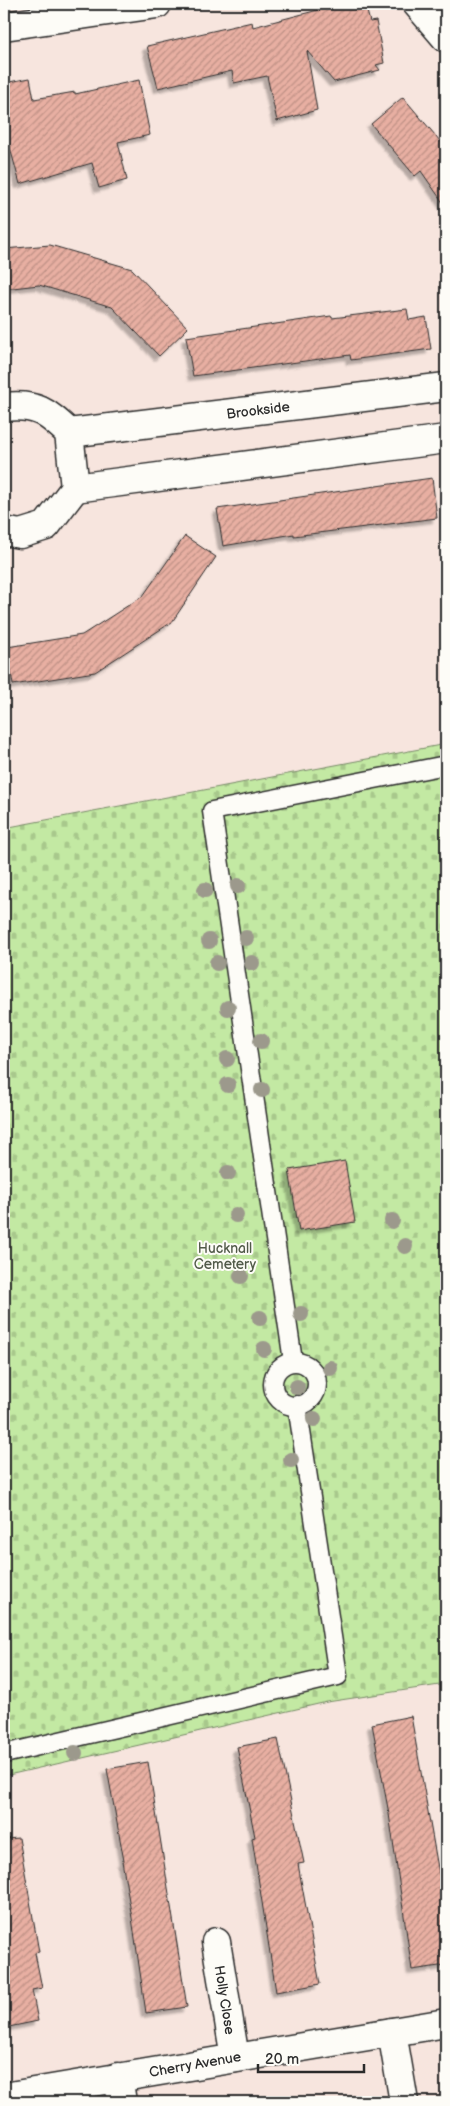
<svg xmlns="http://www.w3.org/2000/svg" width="450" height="2106" font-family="'Balsamiq Sans',sans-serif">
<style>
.cemetery{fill:url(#cemetery-stones);stroke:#778a67}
.building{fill:url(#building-hatch);stroke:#2b2b2b;filter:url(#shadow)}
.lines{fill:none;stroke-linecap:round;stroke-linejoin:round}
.lane-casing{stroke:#2b2b2b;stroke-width:21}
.street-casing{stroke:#2b2b2b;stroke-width:31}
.secondary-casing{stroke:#2b2b2b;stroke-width:31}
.lane{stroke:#fdfcf7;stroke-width:18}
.street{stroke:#fdfcf7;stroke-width:28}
.secondary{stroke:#fdfcf7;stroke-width:28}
.tree{fill:#9c998c}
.labels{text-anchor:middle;stroke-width:4;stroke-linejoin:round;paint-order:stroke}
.street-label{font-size:14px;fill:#2b2b2b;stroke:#fdfcf7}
.park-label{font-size:14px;fill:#515a49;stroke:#fdfcf7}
</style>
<defs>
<pattern id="cemetery-stones" width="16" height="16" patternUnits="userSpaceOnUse" patternTransform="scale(1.25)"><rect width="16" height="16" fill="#c3e9a3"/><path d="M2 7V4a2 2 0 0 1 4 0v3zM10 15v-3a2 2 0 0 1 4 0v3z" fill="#a8c88c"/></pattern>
<pattern id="building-hatch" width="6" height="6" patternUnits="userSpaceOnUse" patternTransform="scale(1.25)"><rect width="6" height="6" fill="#e8afa2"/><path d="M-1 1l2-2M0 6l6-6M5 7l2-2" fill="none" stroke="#bc8f84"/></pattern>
<filter id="shadow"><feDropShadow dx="-4.5" dy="4.5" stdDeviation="1" flood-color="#0004"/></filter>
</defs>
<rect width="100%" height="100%" fill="#f7e5de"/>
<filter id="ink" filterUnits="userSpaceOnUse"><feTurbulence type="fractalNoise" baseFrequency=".02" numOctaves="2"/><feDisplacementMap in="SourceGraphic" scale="10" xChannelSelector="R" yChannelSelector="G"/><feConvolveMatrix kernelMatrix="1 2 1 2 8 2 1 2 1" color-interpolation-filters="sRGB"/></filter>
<g filter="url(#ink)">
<path class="cemetery" d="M 446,744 L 446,1684 L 327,1702 L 4,1776 L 4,828 Z"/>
<g class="building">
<path d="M 341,4 L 365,4 L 370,22 L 376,21 L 384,63 L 376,65 L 380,70 L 334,82 L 307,51 L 317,110 L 277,121 L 267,76 L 234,83 L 232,71 L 158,88 L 147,46 L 252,22 L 253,27 Z"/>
<path d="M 30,78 L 34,99 L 75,92 L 75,94 L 139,80 L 150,135 L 118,142 L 127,180 L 99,188 L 92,163 L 20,184 L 4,126 L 4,83 Z"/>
<path d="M 403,97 L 446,148 L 446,207 L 421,171 L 415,176 L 371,124 Z"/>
<path d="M 50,245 L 132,269 L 188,328 L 159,356 L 112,307 L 39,285 L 4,289 L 4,249 Z"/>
<path d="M 407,309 L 409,320 L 426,317 L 431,349 L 351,360 L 350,355 L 193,376 L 186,337 L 331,316 L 332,318 Z"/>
<path d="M 432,478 L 437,518 L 294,536 L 294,534 L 223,546 L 217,509 Z"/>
<path d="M 185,536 L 216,557 L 172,622 L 95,672 L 13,685 L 7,647 L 82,635 L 143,596 Z"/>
<path d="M 345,1161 L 355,1222 L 299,1231 L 289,1170 Z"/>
<path d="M 411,1716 L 446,1913 L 446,1965 L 412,1970 L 389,1814 L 372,1724 Z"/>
<path d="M 278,1739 L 304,1863 L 298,1864 L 320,1984 L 276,1992 L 252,1838 L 255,1837 L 237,1747 Z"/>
<path d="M 148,1762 L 187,2007 L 146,2013 L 132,1918 L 122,1861 L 124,1861 L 107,1769 Z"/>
<path d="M 19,1838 L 39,1952 L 35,1953 L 42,1988 L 32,1990 L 38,2021 L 4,2028 L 4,1839 Z"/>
</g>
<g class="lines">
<defs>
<g id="lane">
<path d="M 293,1361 L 212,811 L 446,765"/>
<circle cx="295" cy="1384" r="22"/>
<path d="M 4,1754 L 338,1676 L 297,1405"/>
</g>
<g id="street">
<path d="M 4,407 C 36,403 47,412 69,433 L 75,488 L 46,526 L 20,534 L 4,531"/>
<path d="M 69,433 L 446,387"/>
<path d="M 75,488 L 446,439"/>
<path d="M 216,1942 L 235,2058"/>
<path d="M 392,2032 L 404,2102"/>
<path d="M 118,2077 L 122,2102"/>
<path d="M 4,2097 L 446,2023"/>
</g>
<g id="secondary">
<path d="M 417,4 L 446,38"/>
<path d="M 4,26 L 157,4"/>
</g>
</defs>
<use href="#lane" class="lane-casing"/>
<use href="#street" class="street-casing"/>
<use href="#secondary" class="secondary-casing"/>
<use href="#lane" class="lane"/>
<use href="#street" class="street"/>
<use href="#secondary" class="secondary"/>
</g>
<g class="tree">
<circle cx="238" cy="886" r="8"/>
<circle cx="205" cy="890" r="8"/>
<circle cx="246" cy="938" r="8"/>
<circle cx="209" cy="941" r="8"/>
<circle cx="217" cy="963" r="8"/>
<circle cx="252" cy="963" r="8"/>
<circle cx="228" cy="1008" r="8"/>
<circle cx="261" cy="1041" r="8"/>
<circle cx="227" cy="1059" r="8"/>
<circle cx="228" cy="1085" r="8"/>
<circle cx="262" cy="1090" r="8"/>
<circle cx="228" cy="1173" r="8"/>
<circle cx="236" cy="1215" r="8"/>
<circle cx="392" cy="1221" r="8"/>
<circle cx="405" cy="1246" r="8"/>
<circle cx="241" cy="1276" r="8"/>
<circle cx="301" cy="1314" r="8"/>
<circle cx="260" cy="1318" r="8"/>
<circle cx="264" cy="1349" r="8"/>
<circle cx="330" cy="1368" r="8"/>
<circle cx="297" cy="1387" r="8"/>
<circle cx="314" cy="1419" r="8"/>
<circle cx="291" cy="1460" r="8"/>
<circle cx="75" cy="1753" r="8"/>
</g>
</g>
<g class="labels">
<g class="street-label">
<text transform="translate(258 410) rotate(-7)" y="5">Brookside</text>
<text transform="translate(225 2000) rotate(81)" y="5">Holly Close</text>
<text transform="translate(195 2064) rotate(-10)" y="5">Cherry Avenue</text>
</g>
<g class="park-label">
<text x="225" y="1253">Hucknall<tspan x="225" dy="16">Cemetery</tspan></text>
</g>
</g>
<rect width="450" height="2106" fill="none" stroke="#fdfcf7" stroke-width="20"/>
<rect x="10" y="10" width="430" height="2086" fill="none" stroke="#2b2b2b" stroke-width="2" filter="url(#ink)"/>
<path d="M258 2064v8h106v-8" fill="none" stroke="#2b2b2b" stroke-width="2.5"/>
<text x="265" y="2064" font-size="15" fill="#2b2b2b" stroke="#fdfcf7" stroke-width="4" paint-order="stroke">20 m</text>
</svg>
